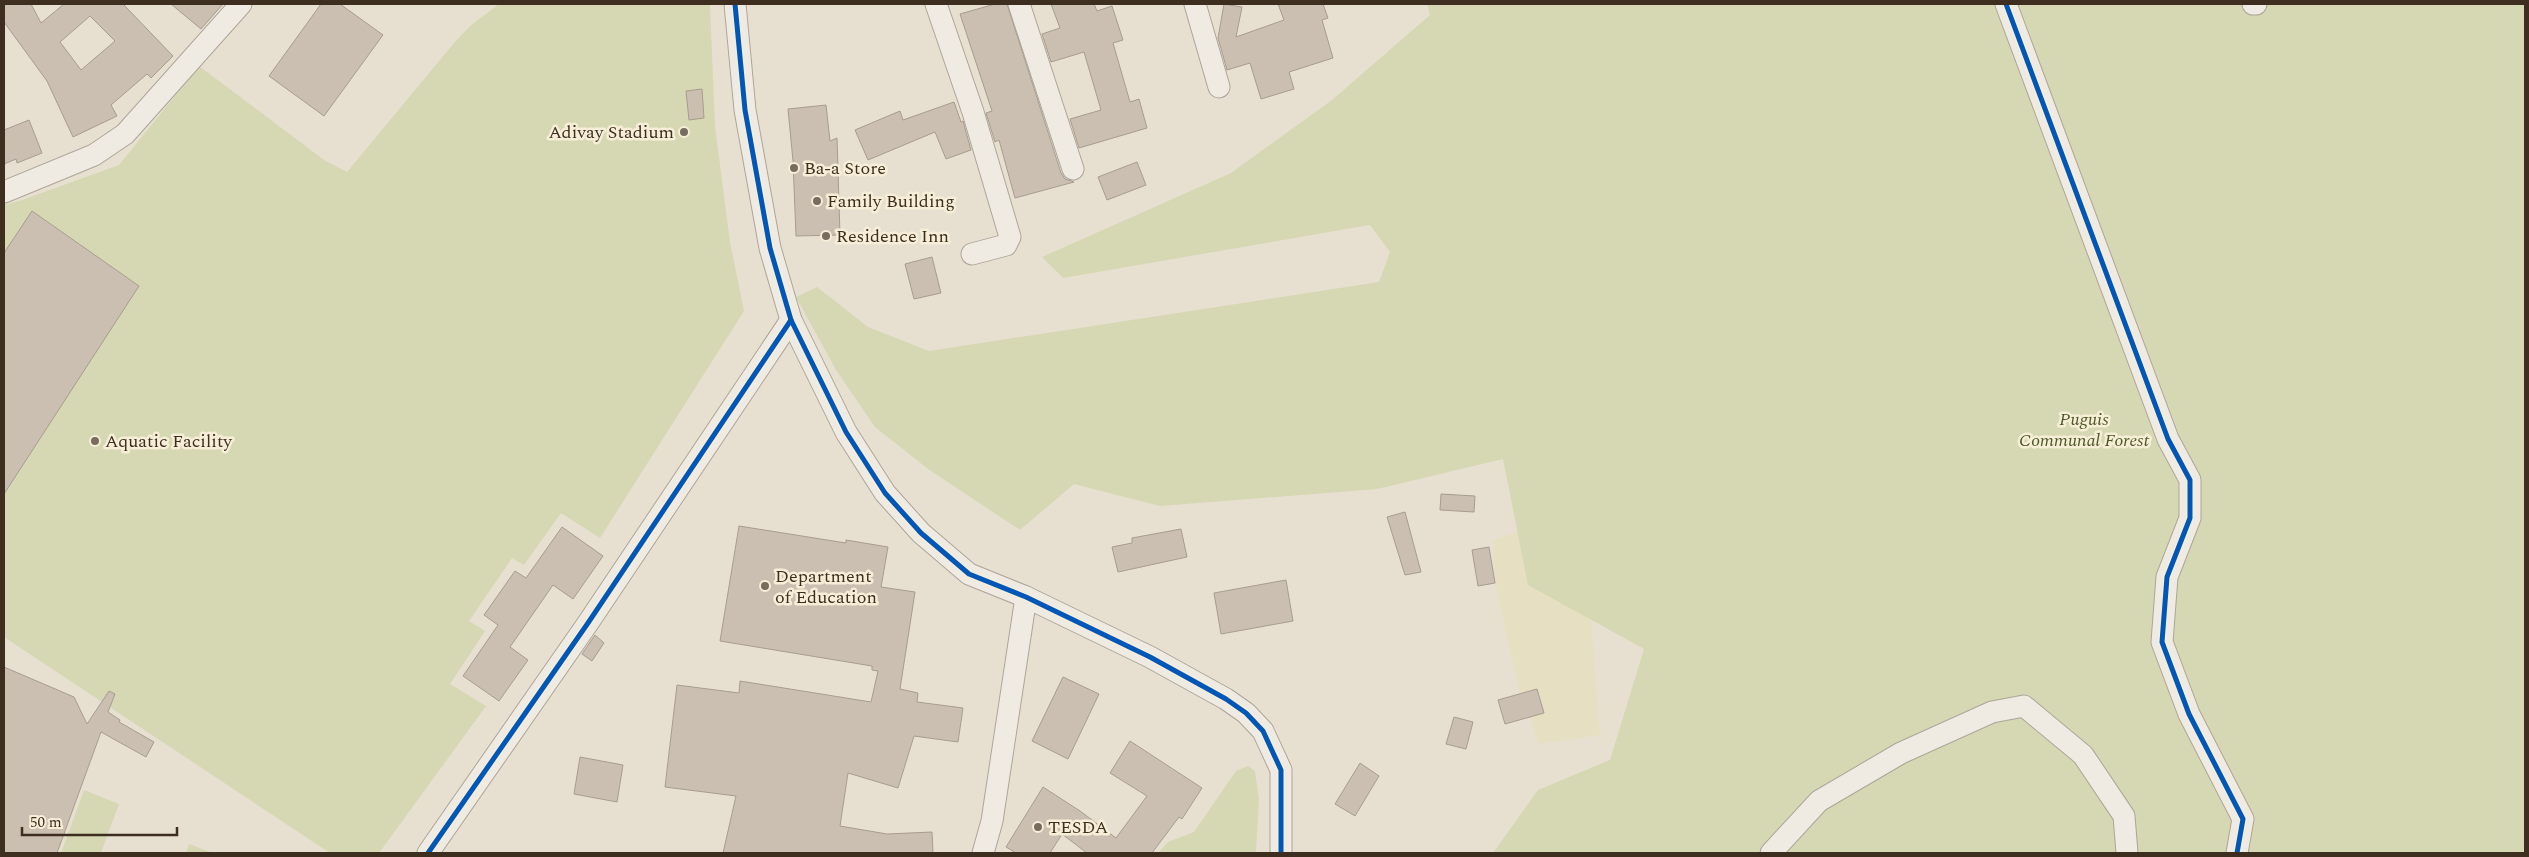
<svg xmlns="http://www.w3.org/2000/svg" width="2529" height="857" font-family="Spectral,serif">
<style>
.farmland{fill:#e6dfc2}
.green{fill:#d6d7b3}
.building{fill:#cbbfb2;stroke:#a89c90;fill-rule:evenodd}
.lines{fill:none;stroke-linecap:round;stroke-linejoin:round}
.minor-casing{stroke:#ada599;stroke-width:23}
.minor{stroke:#efebe3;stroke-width:21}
.cycleway-casing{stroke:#f7eed8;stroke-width:8}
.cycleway{stroke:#0057b8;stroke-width:5}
.poi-dot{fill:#786c5e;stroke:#f7eed8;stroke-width:2}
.labels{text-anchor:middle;stroke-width:5;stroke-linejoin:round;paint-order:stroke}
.poi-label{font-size:18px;fill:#3d2e20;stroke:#f7eed8;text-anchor:start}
.park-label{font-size:18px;font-style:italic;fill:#4d5a26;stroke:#f7eed8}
</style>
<rect width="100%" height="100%" fill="#e7e0d1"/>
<path class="farmland" d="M 1575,512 L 1587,559 L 1600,735 L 1539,744 L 1518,686 L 1495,583 L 1493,540 Z"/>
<g class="green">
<path d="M 499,4 L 710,4 L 715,126 L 730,242 L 744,311 L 600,538 L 561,513 L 524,565 L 512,558 L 469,621 L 485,631 L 450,684 L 486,706 L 379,853 L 330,853 L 4,637 L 4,205 L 22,200 L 119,165 L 199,66 L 324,160 L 347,172 L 454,43 L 470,26 Z"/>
<path d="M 1427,4 L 2525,4 L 2525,853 L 1493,853 L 1538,790 L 1610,760 L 1644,649 L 1528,585 L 1503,459 L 1377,489 L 1160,506 L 1074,484 L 1020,530 L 928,469 L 875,427 L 836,370 L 796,297 L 817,287 L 868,327 L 929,351 L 1379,282 L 1390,252 L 1370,225 L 1063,278 L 1042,257 L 1231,173 L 1332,100 L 1430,15 Z"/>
<path d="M 1248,766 L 1255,771 L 1259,800 L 1256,853 L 1158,853 L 1168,842 L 1194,832 L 1236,771 Z"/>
<path d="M 84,790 L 119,804 L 101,853 L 61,853 Z"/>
<path d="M 189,844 L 213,853 L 186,853 Z"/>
</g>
<g class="building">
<path d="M 4,4 L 31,4 L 41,23 L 64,4 L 123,4 L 173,56 L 151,78 L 147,74 L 111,105 L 117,116 L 73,137 L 47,81 L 4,22 ZM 90,16 L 115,41 L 81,70 L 60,42 Z"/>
<path d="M 171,4 L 223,4 L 201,29 Z"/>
<path d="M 321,4 L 340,4 L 383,35 L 324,116 L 269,76 Z"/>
<path d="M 995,4 L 1007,4 L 1061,173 L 1065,179 L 1074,182 L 1015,198 L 999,140 L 995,142 L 986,113 L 992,111 L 960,14 Z"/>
<path d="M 1051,4 L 1094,4 L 1097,11 L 1112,6 L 1123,40 L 1113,43 L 1130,102 L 1139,99 L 1147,128 L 1079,148 L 1070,119 L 1101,110 L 1084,52 L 1051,62 L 1042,34 L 1060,28 Z"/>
<path d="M 1224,4 L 1242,7 L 1236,37 L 1284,20 L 1278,4 L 1323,4 L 1328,18 L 1322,20 L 1333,58 L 1289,72 L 1294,89 L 1261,99 L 1250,63 L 1227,70 L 1218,38 Z"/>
<path d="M 702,89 L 704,118 L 689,120 L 686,91 Z"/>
<path d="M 954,102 L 961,122 L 963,121 L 971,150 L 946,159 L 935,132 L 868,160 L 855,130 L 900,111 L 903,120 Z"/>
<path d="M 826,105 L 830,141 L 837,138 L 840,235 L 796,236 L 793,161 L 788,109 Z"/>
<path d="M 29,120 L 42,153 L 17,163 L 16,159 L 4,164 L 4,130 Z"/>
<path d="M 1137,162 L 1146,185 L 1107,200 L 1098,177 Z"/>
<path d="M 32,211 L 139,286 L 4,494 L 4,253 Z"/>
<path d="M 932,257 L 941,293 L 914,299 L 905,264 Z"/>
<path d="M 1441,494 L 1475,496 L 1474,512 L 1440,510 Z"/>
<path d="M 1405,512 L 1421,572 L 1405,575 L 1387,517 Z"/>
<path d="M 739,526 L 846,543 L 846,540 L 888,547 L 881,587 L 915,592 L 900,689 L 918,693 L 917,702 L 963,708 L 958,742 L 914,736 L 898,788 L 848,773 L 840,826 L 887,834 L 932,832 L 933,853 L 723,853 L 736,796 L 665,787 L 677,685 L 739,693 L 740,681 L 871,702 L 878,671 L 872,670 L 872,666 L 720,641 Z"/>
<path d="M 562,527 L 603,556 L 573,599 L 553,585 L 510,647 L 528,660 L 499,701 L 463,676 L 498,625 L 484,615 L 515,571 L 526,578 Z"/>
<path d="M 1181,529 L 1187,557 L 1118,572 L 1112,547 L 1132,543 L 1132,538 Z"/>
<path d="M 1489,547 L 1495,583 L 1478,586 L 1472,550 Z"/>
<path d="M 1286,580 L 1293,621 L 1221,634 L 1214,593 Z"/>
<path d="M 595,635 L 604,643 L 592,661 L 582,654 Z"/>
<path d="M 4,667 L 74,697 L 87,724 L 109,691 L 115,694 L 108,712 L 120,720 L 119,722 L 154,742 L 146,757 L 101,732 L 57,853 L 4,853 Z"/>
<path d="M 1063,677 L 1099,694 L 1068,759 L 1032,741 Z"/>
<path d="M 1537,689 L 1544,713 L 1505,724 L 1498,700 Z"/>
<path d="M 1454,717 L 1473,722 L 1466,749 L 1446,744 Z"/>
<path d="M 1130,741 L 1202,788 L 1182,819 L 1179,817 L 1152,853 L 1087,853 L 1062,834 L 1050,853 L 1016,853 L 1006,847 L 1043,787 L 1080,811 L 1116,838 L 1147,796 L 1110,773 Z"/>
<path d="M 580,757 L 623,765 L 617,802 L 574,794 Z"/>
<path d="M 1360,763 L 1379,776 L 1355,816 L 1335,804 Z"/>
</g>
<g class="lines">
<defs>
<g id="minor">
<path d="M 735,4 L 745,110 L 770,248 L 791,320 L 846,432 L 885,493 L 921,533 L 969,574 L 1026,597 L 1150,657 L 1226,699 L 1246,713 L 1263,731 L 1281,770 L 1281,853"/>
<path d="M 936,4 L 973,112 L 1010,237 L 1006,245 L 972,254"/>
<path d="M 1019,4 L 1073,169"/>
<path d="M 1195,4 L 1219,87"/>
<path d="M 2006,4 L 2168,439 L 2190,480 L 2190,518 L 2167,577 L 2162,642 L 2189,714 L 2243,819 L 2237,853"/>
<path d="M 2253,4 L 2256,4"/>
<path d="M 4,192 L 94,155 L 125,134 L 241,4"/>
<path d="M 428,853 L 588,623 L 791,320"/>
<path d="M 983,853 L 992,821 L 1026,597"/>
<path d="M 1771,853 L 1819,801 L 1901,753 L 1992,712 L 2024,706 L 2083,755 L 2124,816 L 2127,853"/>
</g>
</defs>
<use href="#minor" class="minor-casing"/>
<use href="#minor" class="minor"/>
<defs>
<g id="cycleway">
<path d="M 735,4 L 745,110 L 770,248 L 791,320 L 846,432 L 885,493 L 921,533 L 969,574 L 1026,597 L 1150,657 L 1226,699 L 1246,713 L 1263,731 L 1281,770 L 1281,853"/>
<path d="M 2006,4 L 2168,439 L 2190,480 L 2190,518 L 2167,577 L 2162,642 L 2189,714 L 2243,819 L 2237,853"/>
<path d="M 428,853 L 588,623 L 791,320"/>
</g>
</defs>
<use href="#cycleway" class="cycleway-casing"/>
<use href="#cycleway" class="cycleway"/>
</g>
<g class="poi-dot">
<circle cx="684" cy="132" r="5"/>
<circle cx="794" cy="168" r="5"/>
<circle cx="817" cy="201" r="5"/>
<circle cx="826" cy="236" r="5"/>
<circle cx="95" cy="441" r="5"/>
<circle cx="765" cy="586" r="5"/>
<circle cx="1038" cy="827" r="5"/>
</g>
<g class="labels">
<g class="poi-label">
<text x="674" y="138" text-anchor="end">Adivay Stadium</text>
<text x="804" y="174">Ba-a Store</text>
<text x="827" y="207">Family Building</text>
<text x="836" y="242">Residence Inn</text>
<text x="105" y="447">Aquatic Facility</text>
<text x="775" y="582">Department<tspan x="775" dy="21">of Education</tspan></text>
<text x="1048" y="833">TESDA</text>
</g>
<g class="park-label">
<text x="2084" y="425">Puguis<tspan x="2084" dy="21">Communal Forest</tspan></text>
</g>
</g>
<rect width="2529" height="857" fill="none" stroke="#3d2e20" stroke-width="10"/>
<path d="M22 827v8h155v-8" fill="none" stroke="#3d2e20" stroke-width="2.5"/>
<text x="30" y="827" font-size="15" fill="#3d2e20" stroke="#f7eed8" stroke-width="4" paint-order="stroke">50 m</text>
</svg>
